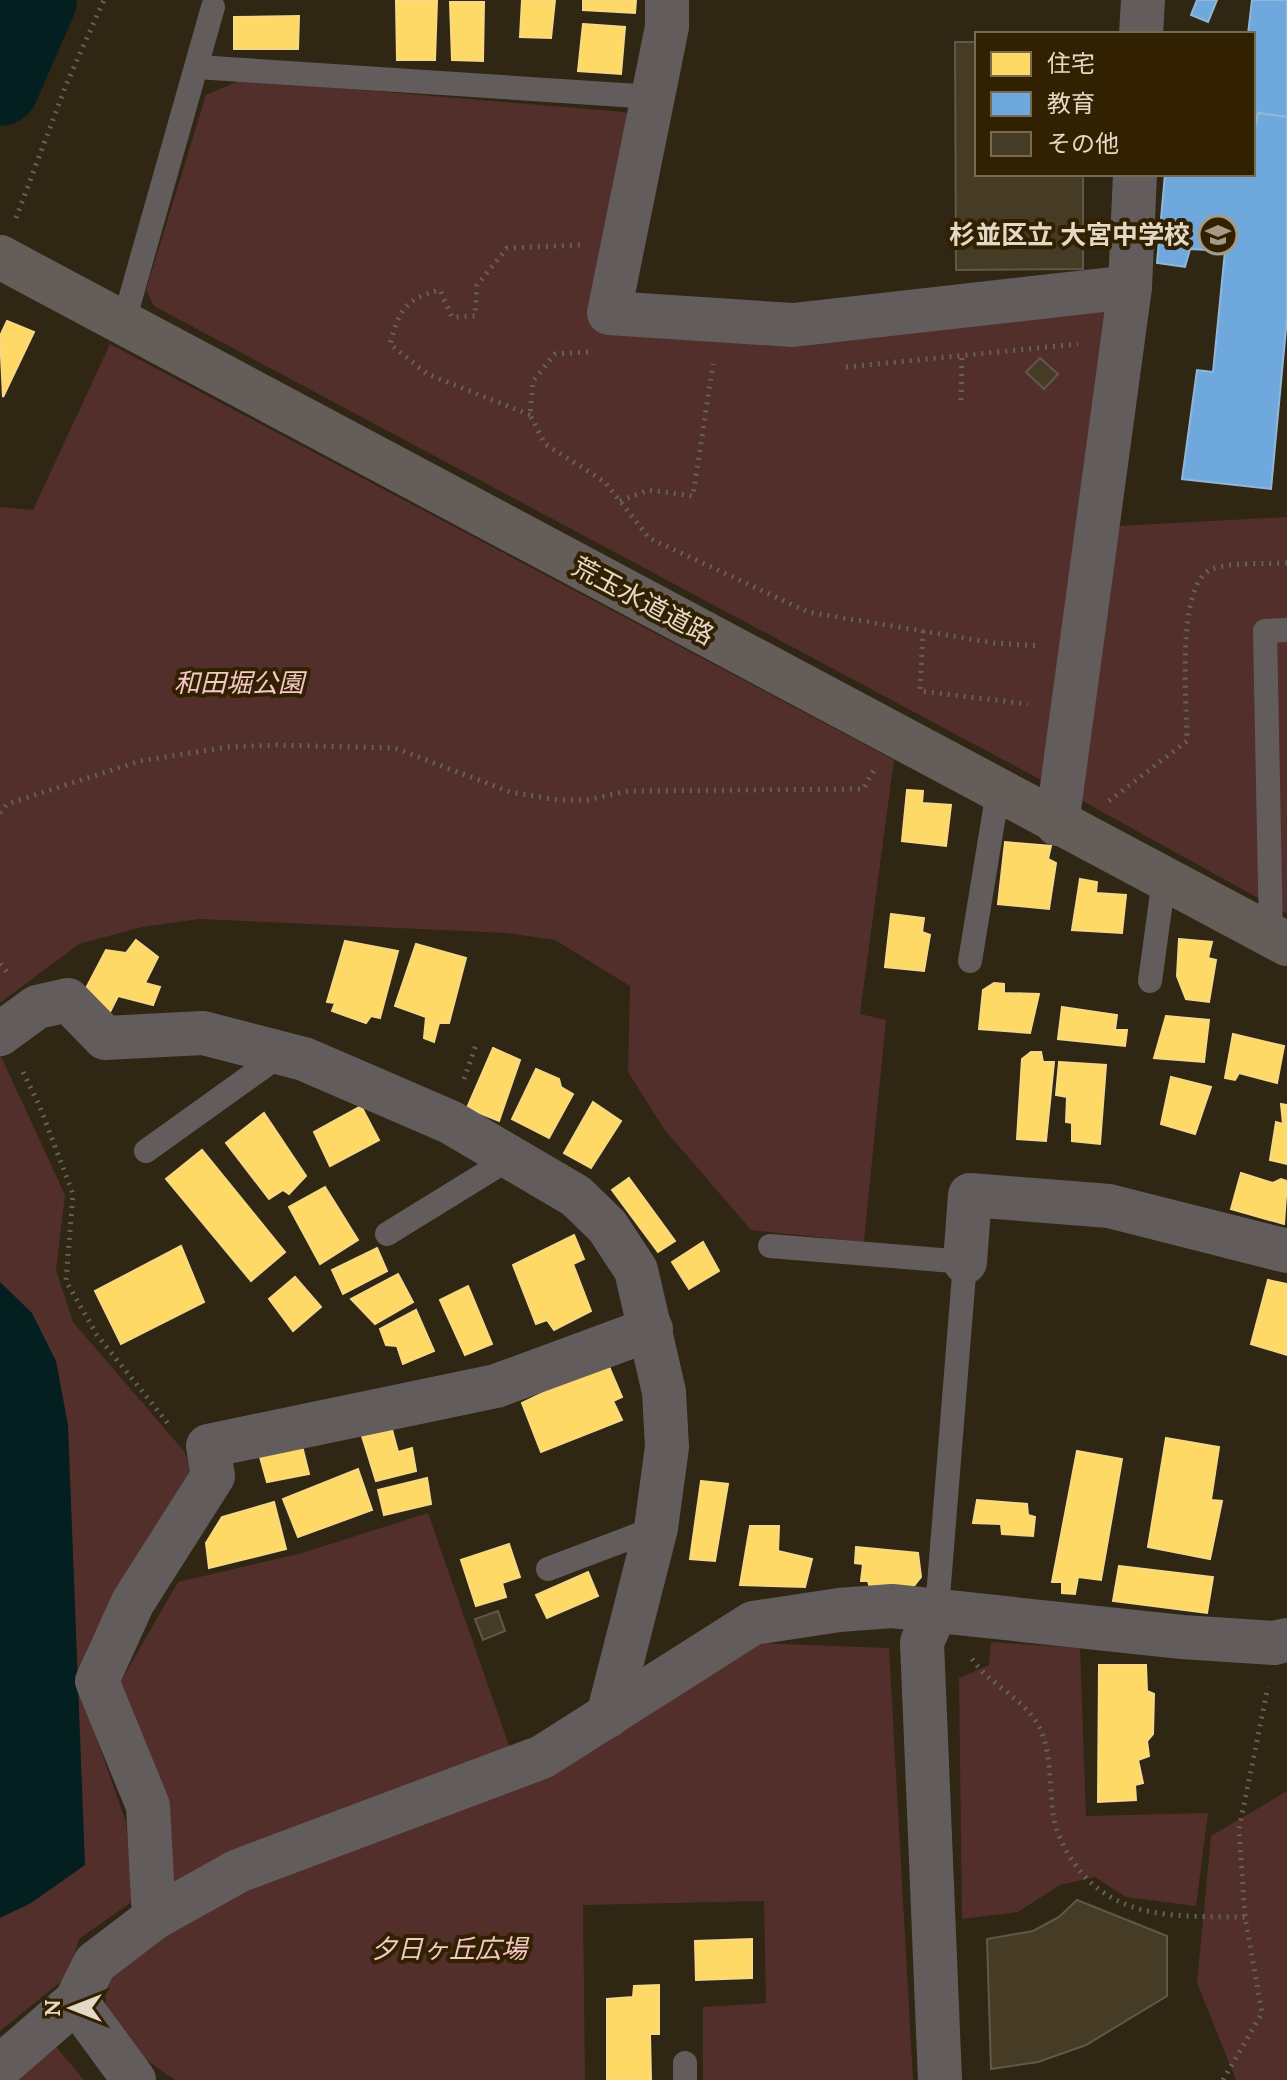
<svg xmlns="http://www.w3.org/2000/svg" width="1287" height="2080" font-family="Lora,'Noto Sans JP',serif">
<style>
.green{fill:#522f2b}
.water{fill:#041f1f}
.homes{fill:#ffd966;stroke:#f7d983;stroke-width:2}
.schools{fill:#6fa8dc;stroke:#92b7d5;stroke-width:2}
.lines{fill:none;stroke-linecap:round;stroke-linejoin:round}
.river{stroke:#041f1f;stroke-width:78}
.building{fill:#463c25;stroke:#605849;stroke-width:2}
.path{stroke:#66605a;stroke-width:5;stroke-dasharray:2 6;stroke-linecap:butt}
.service{stroke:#635c5c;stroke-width:24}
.minor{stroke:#635c5c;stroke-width:44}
.secondary{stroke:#655d5a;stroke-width:44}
.labels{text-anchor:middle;stroke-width:8;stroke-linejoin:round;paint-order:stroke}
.poi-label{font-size:26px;font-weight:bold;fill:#e4d9c6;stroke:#322100;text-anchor:end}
.street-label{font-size:26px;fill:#e4d9c6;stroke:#322100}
.park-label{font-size:26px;font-style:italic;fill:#f3c8c6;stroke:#322100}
</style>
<rect width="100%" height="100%" fill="#2f2613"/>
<g class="green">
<path d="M 241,80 L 624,112 L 638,118 L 595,329 L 771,339 L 1109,302 L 1043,781 L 154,306 L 146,290 L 206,95 Z"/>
<path d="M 110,344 L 894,760 L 860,1014 L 886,1020 L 864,1242 L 751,1230 L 664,1129 L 628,1072 L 630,986 L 555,940 L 507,933 L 199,919 L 142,927 L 79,944 L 0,1003 L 0,507 L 33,510 Z"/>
<path d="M 1287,517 L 1287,914 L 1079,799 L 1118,526 Z"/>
<path d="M 0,1054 L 65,1195 L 56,1270 L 73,1322 L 183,1450 L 198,1478 L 108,1606 L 87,1649 L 87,1711 L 126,1822 L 133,1901 L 79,1939 L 68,1976 L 0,2031 Z"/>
<path d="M 428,1513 L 511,1751 L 172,1890 L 117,1688 L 178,1582 L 302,1553 Z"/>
<path d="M 991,1642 L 1080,1648 L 1086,1816 L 1208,1813 L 1196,1906 L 1126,1897 L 1095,1877 L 1060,1885 L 1018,1912 L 962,1919 L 959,1678 L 989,1665 Z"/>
<path d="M 757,1643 L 889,1648 L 913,2080 L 703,2080 L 703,2007 L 766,2003 L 764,1901 L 583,1905 L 585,2080 L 175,2080 L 109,2034 L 104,1982 L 160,1931 Z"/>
<path d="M 1287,1791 L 1287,2080 L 1236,2080 L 1197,1983 L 1211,1836 Z"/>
<path d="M 53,2043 L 84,2080 L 9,2080 Z"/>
</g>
<path class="water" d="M 0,1282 L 32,1313 L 56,1361 L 68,1425 L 85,1865 L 31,1903 L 0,1918 Z"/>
<g class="homes">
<path d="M 522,0 L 555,0 L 551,38 L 520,37 Z"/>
<path d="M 583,0 L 636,0 L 635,13 L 583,10 Z"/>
<path d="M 396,1 L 437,1 L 435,60 L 397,60 Z"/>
<path d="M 450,2 L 484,2 L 483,61 L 452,60 Z"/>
<path d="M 299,16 L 298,49 L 234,49 L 234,17 Z"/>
<path d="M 583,24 L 625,27 L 621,74 L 578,71 Z"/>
<path d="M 7,321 L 34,332 L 3,397 L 0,336 Z"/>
<path d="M 907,790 L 923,791 L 922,803 L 951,805 L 946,846 L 902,841 Z"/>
<path d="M 1005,842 L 1051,846 L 1048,859 L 1056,863 L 1049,909 L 998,904 Z"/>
<path d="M 1080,879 L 1097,882 L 1096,893 L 1126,895 L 1122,933 L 1072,930 Z"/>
<path d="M 891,914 L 924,918 L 922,932 L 930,935 L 924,971 L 885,967 Z"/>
<path d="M 1179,939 L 1212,942 L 1208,958 L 1216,960 L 1209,1002 L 1186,999 L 1177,976 Z"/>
<path d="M 136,940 L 158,957 L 145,983 L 160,987 L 153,1005 L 118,996 L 108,1016 L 83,994 L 106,950 L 126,953 Z"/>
<path d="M 345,941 L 398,951 L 380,1018 L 371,1016 L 366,1023 L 332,1011 L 335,1003 L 327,1002 Z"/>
<path d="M 416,944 L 466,958 L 449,1023 L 439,1023 L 434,1042 L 424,1038 L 426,1017 L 395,1006 Z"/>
<path d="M 994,983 L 1004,984 L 1004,993 L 1039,994 L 1030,1033 L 979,1029 L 983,990 Z"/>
<path d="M 1062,1007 L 1117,1015 L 1115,1030 L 1127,1030 L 1125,1046 L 1058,1039 Z"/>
<path d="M 1166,1016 L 1209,1020 L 1204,1062 L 1154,1058 Z"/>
<path d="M 1233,1034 L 1284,1046 L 1277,1083 L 1239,1073 L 1235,1080 L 1225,1078 Z"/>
<path d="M 493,1048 L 520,1060 L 499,1121 L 467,1108 Z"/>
<path d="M 1031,1052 L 1041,1052 L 1043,1062 L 1054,1062 L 1046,1141 L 1017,1139 L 1022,1059 Z"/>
<path d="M 1059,1062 L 1106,1065 L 1100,1144 L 1072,1141 L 1072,1123 L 1066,1122 L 1067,1097 L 1056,1095 Z"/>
<path d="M 536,1069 L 559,1079 L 561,1087 L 573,1094 L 549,1138 L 512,1119 Z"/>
<path d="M 1171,1077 L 1211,1087 L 1195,1134 L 1161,1124 Z"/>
<path d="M 593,1102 L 621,1121 L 591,1168 L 564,1153 Z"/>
<path d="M 1281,1104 L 1287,1105 L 1287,1164 L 1270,1160 L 1276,1122 L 1283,1124 Z"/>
<path d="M 361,1106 L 379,1140 L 330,1166 L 314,1132 Z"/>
<path d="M 264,1113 L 306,1176 L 289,1194 L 283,1190 L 269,1199 L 226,1143 Z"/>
<path d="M 202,1150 L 285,1252 L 251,1281 L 166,1179 Z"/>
<path d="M 1241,1173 L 1273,1183 L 1281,1179 L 1287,1181 L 1284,1224 L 1231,1209 Z"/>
<path d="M 629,1178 L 675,1241 L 658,1252 L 612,1190 Z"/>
<path d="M 325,1187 L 358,1240 L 320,1264 L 289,1207 Z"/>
<path d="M 574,1235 L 584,1259 L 573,1264 L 591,1311 L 554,1330 L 547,1320 L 536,1324 L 513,1265 Z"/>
<path d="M 703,1242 L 719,1271 L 689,1289 L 672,1262 Z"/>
<path d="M 181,1246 L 204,1302 L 121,1344 L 95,1291 Z"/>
<path d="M 377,1248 L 387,1271 L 343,1294 L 332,1270 Z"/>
<path d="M 398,1274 L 413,1302 L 375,1324 L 351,1299 Z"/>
<path d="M 295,1277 L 321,1307 L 293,1331 L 269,1299 Z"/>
<path d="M 1268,1280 L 1287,1284 L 1287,1355 L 1251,1344 Z"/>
<path d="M 468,1286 L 492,1344 L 465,1355 L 440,1300 Z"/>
<path d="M 416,1310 L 434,1351 L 403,1364 L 397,1346 L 386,1345 L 380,1329 Z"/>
<path d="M 607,1362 L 622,1397 L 613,1401 L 622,1420 L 541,1452 L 522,1403 Z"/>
<path d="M 391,1426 L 398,1452 L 412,1448 L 416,1471 L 376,1481 L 361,1433 Z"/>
<path d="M 1166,1438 L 1219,1447 L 1211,1500 L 1222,1501 L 1210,1559 L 1148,1547 Z"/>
<path d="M 302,1446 L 309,1474 L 267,1482 L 260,1457 Z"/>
<path d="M 1077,1451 L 1122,1459 L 1101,1580 L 1078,1577 L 1075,1594 L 1062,1593 L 1062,1582 L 1052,1582 Z"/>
<path d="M 358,1469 L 372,1510 L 298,1537 L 283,1499 Z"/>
<path d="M 427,1478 L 431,1504 L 384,1515 L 378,1490 Z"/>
<path d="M 701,1481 L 728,1484 L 715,1561 L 690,1559 Z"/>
<path d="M 977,1500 L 1027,1504 L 1028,1515 L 1035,1517 L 1033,1536 L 1002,1534 L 1001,1524 L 973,1523 Z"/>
<path d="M 274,1502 L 286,1549 L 209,1568 L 206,1543 L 222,1517 Z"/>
<path d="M 750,1526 L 779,1526 L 778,1551 L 812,1559 L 805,1587 L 740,1585 Z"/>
<path d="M 509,1544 L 520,1577 L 502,1583 L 506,1597 L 476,1606 L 461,1560 Z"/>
<path d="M 856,1547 L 918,1553 L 921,1577 L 913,1587 L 870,1588 L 868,1581 L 861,1581 L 863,1564 L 855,1563 Z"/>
<path d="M 1119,1566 L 1213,1577 L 1207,1613 L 1113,1601 Z"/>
<path d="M 588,1572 L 598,1596 L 547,1618 L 536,1595 Z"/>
<path d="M 1099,1665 L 1146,1665 L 1147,1691 L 1154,1694 L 1153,1734 L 1147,1741 L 1149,1756 L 1138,1760 L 1143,1783 L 1135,1785 L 1136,1800 L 1098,1802 Z"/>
<path d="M 752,1939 L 752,1978 L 696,1980 L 695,1941 Z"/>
<path d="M 659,1985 L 659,2034 L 650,2034 L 651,2080 L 607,2080 L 607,1999 L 633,1997 L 634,1986 Z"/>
</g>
<g class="schools">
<path d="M 1197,0 L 1217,0 L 1208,22 L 1191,15 Z"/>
<path d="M 1252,0 L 1287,0 L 1287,117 L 1258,113 L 1255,140 L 1253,34 L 1248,34 Z"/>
<path d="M 1258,113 L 1287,117 L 1287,318 L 1271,489 L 1182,479 L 1197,370 L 1213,372 L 1225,251 L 1190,249 L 1185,267 L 1157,263 L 1165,174 L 1253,174 L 1253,140 Z"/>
</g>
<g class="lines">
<path class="river" d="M 0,87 L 38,0"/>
</g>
<g class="building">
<path d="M 955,42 L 977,42 L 977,174 L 1083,174 L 1083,269 L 956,270 Z"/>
<path d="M 1040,358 L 1058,374 L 1044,389 L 1026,372 Z"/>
<path d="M 498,1611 L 505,1631 L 483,1640 L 475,1619 Z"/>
<path d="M 1077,1900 L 1167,1936 L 1167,1996 L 1086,2045 L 1038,2062 L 991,2069 L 987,1939 L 1033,1931 L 1059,1917 Z"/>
</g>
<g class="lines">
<g class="path">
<path d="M 16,218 L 66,85 L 104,0"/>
<path d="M 588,352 L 555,354 L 533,381 L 530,415 L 545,444 L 605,482 L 649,538 L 808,612 L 994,643 L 1039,646"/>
<path d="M 846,367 L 1078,344"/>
<path d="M 961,400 L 962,358"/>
<path d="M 530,415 L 427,374 L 390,344 C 399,311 404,299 440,290 L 452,317 L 475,316 L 477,285 L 507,248 L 580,245"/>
<path d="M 620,501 L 649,490 L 693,496 L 713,364"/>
<path d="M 923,631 L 920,691 L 1028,704"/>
<path d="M 1109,801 L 1187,741 C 1187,705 1175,583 1212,569 C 1229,562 1268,564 1287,563"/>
<path d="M 0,813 L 7,804 L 140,761 L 228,747 L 277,745 L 395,748 L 510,792 L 558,800 L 587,800 L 628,791 L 863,789 L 874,770"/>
<path d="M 0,964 L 8,973"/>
<path d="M 23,1072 L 40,1107 L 73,1194 L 66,1281 L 97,1335 L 170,1426"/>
<path d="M 464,1079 L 476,1045"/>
<path d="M 972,1659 C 989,1684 1020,1696 1037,1723 C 1052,1748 1049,1784 1053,1813 C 1055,1830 1064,1849 1074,1863 C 1115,1922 1181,1916 1245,1917"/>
<path d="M 1223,2080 L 1262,2013 L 1245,1917 L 1239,1829 L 1268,1687"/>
</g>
<g class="service">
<path d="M 197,67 L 653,97"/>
<path d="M 124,321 L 213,7"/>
<path d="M 1271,936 L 1265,631 L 1287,630"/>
<path d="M 970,961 L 998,791"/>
<path d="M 1150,981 L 1164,879"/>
<path d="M 146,1151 L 283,1053"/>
<path d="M 387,1234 L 512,1157"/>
<path d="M 770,1246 L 965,1262 L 937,1609"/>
<path d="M 548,1569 L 656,1528"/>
<path d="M 685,2080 L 685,2063"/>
</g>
<g class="minor">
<path d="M 667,0 L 667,27 L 609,313 L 793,325 L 1130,287"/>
<path d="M 1141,34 L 1143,0"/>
<path d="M 1057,824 L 1130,287 L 1135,174"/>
<path d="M 0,1034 L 37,1007 L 68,1000 L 105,1038 L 203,1033 L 304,1059 L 450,1122 L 576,1196 L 607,1226 L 636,1270 L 664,1392 L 667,1447 L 656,1528 L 608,1716"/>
<path d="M 965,1262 L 970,1195 L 1109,1206 L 1287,1251"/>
<path d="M 937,1609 L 922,1642 L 940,2080"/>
<path d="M 154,1918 L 148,1806 L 97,1681 L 133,1602 L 213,1476 L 208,1446 L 496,1386 L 651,1329"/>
<path d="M 76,2001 L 134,2080"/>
<path d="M 0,2067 L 76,2001 L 95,1963 L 154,1918 L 238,1871 L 542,1757 L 753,1623 L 839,1610 L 892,1606 L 1182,1637 L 1274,1643 L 1287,1640"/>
</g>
<path class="secondary" d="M 0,257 L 1287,944"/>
</g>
<defs>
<symbol id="school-ring" viewBox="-11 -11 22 22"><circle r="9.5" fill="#322100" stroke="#a59a87" stroke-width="1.5"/><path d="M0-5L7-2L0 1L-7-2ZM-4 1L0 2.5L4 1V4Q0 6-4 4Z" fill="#a59a87"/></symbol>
</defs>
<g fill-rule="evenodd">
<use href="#school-ring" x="1196" y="213" width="44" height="44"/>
</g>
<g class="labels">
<g class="poi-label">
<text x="1190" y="244">杉並区立 大宮中学校</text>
</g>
<g class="street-label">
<text transform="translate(643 601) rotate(28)" y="9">荒玉水道道路</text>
</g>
<g class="park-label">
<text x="239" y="692">和田堀公園</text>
<text x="449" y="1958">夕日ヶ丘広場</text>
</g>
</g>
<rect x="975" y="32" width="280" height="144" fill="#322100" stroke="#796b4f" stroke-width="2"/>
<rect x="991" y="52" width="40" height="24" fill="#ffd966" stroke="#796b4f" stroke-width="2"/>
<text x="1047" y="72" font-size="24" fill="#e4d9c6">住宅</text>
<rect x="991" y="92" width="40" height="24" fill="#6fa8dc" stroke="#796b4f" stroke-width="2"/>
<text x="1047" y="112" font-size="24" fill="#e4d9c6">教育</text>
<rect x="991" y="132" width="40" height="24" fill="#463c25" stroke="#796b4f" stroke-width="2"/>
<text x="1047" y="152" font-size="24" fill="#e4d9c6">その他</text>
<g transform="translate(72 2008) rotate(270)" stroke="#322100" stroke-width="6" paint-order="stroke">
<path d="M0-6L14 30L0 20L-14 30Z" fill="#e4d9c6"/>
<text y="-12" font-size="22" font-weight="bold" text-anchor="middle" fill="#e4d9c6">N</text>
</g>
</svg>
